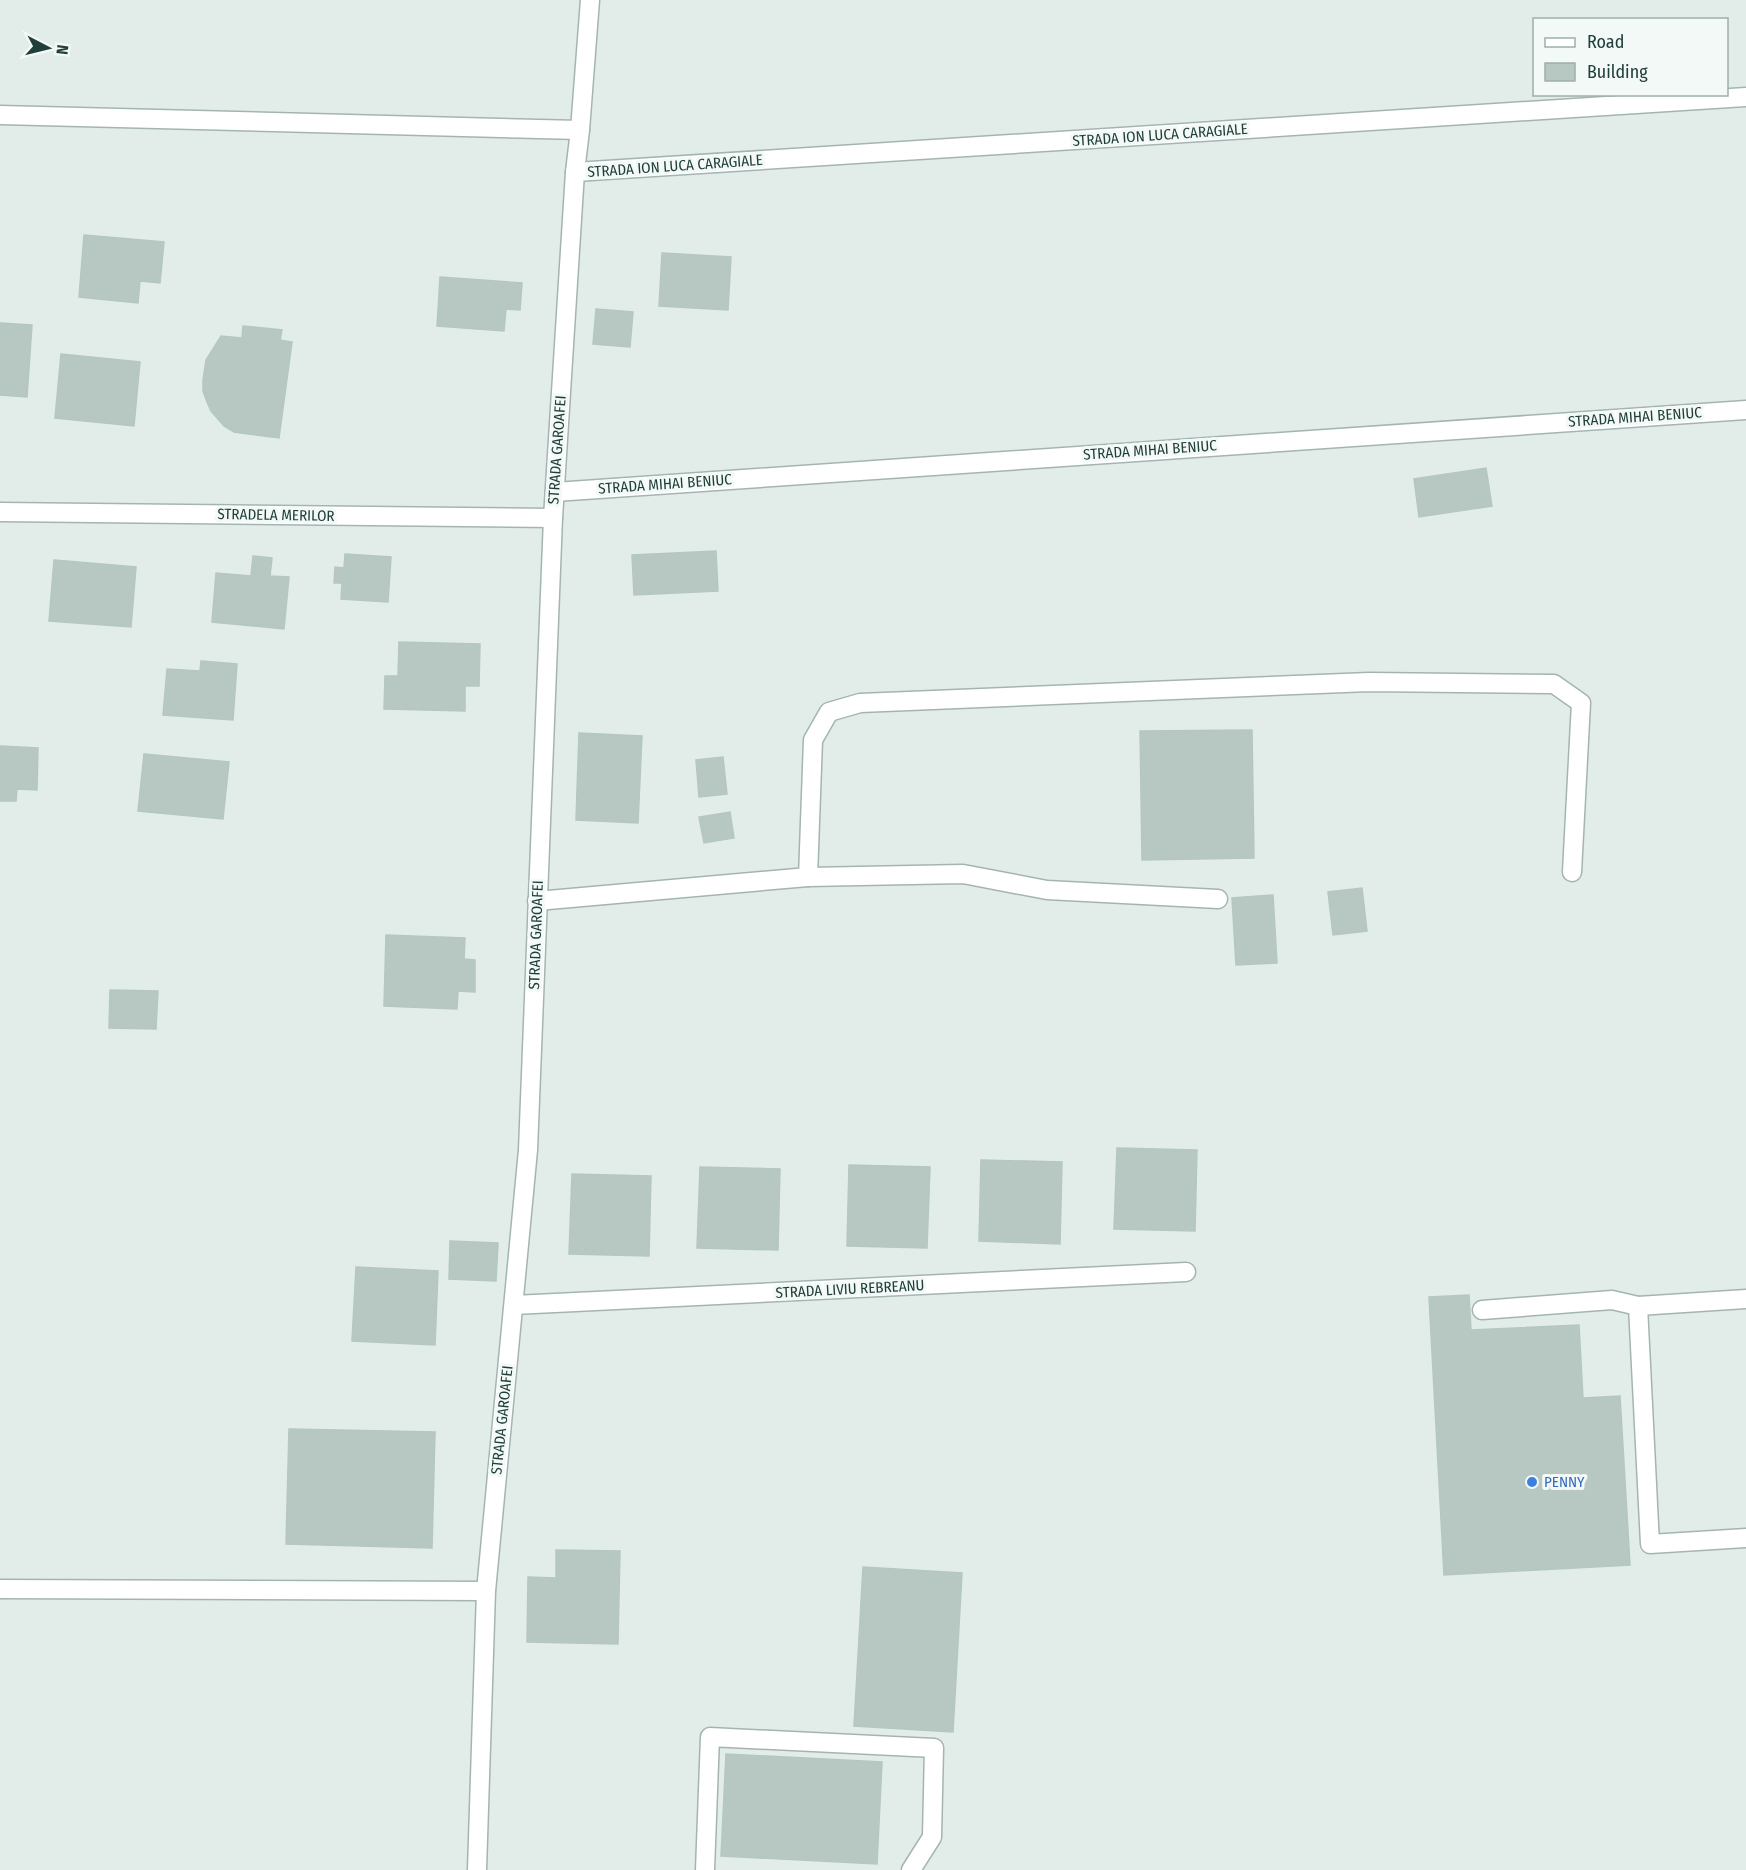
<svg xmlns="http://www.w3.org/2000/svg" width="1746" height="1870" font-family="'Fira Sans Condensed',sans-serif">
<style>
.building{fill:#b7c8c3;stroke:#b4c7c1;stroke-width:1.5}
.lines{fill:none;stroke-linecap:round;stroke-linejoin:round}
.service-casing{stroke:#a4b5b1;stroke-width:21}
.minor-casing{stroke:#a4b5b1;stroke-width:21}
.service{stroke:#fff;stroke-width:18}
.minor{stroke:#fff;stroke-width:18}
.shop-dot{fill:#3f7fe0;stroke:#f3f9f7;stroke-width:2}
.labels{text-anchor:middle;stroke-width:6;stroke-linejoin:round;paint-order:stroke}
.street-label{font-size:15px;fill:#213f3a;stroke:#f3f9f7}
.shop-label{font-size:15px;fill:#366cbe;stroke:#f3f9f7;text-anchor:start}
</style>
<rect width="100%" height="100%" fill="#e2ede9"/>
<g class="building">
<path d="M 84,235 L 164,242 L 160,283 L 140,281 L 138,303 L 79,297 Z"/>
<path d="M 662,253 L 731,257 L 728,310 L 659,306 Z"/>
<path d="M 440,277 L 522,283 L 520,310 L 506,309 L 504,331 L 437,326 Z"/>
<path d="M 596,309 L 633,312 L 630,347 L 593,344 Z"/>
<path d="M 0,323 L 32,325 L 27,397 L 0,395 Z"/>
<path d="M 243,326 L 282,330 L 280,340 L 292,342 L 279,438 L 234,432 L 224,426 L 211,411 L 207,402 L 203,391 L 203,380 L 206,360 L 221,336 L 242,338 Z"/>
<path d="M 61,354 L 140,362 L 134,426 L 55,418 Z"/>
<path d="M 1486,468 L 1492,506 L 1419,517 L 1414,479 Z"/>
<path d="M 716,551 L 718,591 L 634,595 L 632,555 Z"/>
<path d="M 345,554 L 391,557 L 388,602 L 341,599 L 342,583 L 334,583 L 335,567 L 344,568 Z"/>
<path d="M 253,556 L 272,558 L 270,576 L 289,577 L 284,629 L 212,622 L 216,573 L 251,576 Z"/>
<path d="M 54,560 L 136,567 L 131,627 L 49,621 Z"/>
<path d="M 399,642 L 480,644 L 479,686 L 465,686 L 465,711 L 384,709 L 385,676 L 398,676 Z"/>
<path d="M 201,661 L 237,664 L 233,720 L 163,715 L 167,669 L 200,671 Z"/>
<path d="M 1252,730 L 1254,858 L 1142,860 L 1140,731 Z"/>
<path d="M 579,733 L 642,736 L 638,823 L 576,820 Z"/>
<path d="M 0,746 L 38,748 L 37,790 L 17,789 L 16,801 L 0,801 Z"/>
<path d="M 144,754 L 229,762 L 223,819 L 138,811 Z"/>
<path d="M 723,757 L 727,794 L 699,797 L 696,760 Z"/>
<path d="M 730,812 L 734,838 L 704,843 L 699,817 Z"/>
<path d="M 1362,888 L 1367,931 L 1333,935 L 1328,892 Z"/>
<path d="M 1273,895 L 1277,963 L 1236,965 L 1232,898 Z"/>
<path d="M 386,935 L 465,938 L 464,959 L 475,960 L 475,992 L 458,991 L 457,1009 L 384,1006 Z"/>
<path d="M 110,990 L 158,991 L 156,1029 L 109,1028 Z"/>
<path d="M 1117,1148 L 1197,1150 L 1195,1231 L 1114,1229 Z"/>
<path d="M 981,1160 L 1062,1162 L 1060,1244 L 979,1241 Z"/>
<path d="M 849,1165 L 930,1167 L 927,1248 L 847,1246 Z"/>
<path d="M 700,1167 L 780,1169 L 778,1250 L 697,1248 Z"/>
<path d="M 572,1174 L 651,1176 L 649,1256 L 569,1254 Z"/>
<path d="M 450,1241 L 498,1243 L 496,1281 L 449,1279 Z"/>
<path d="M 356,1267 L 438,1271 L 435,1345 L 352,1341 Z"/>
<path d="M 1469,1295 L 1471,1330 L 1579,1325 L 1583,1398 L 1620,1396 L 1630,1565 L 1444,1575 L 1429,1297 Z"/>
<path d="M 289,1429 L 435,1432 L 432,1548 L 286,1544 Z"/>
<path d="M 556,1550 L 620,1551 L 618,1644 L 527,1642 L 528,1577 L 556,1578 Z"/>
<path d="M 863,1567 L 962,1573 L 953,1732 L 854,1726 Z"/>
<path d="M 726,1754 L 882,1762 L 877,1864 L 721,1856 Z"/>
</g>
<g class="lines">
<defs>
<g id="service">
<path d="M 1746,1299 L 1638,1306 L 1650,1544 L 1746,1538"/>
<path d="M 1482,1310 L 1612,1300 L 1638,1306"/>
<path d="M 0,1589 L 486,1591"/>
<path d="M 705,1870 L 710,1737 L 934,1748 L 932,1837 L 911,1870"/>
</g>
<g id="minor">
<path d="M 0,115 L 580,130"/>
<path d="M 575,172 L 1746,97"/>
<path d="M 555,492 L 1746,410"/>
<path d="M 0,512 L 553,518"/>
<path d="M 808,877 L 963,874 L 1047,890 L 1218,899"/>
<path d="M 537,901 L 808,877 L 813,740 L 829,712 L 860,703 L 1369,682 L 1554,684 L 1581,703 L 1572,872"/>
<path d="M 514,1305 L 1186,1272"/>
<path d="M 477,1870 L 486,1591 L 528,1150 L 553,518 L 575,172 L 580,130 L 590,0"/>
</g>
</defs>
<use href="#service" class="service-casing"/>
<use href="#minor" class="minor-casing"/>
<use href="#service" class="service"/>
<use href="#minor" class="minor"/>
</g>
<circle class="shop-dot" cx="1532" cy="1482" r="6"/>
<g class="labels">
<g class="street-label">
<text transform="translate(1160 135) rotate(-4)" y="5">STRADA ION LUCA CARAGIALE</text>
<text transform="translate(675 166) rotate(-4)" y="5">STRADA ION LUCA CARAGIALE</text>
<text transform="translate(1635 417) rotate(-4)" y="5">STRADA MIHAI BENIUC</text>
<text transform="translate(557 450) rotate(-86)" y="5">STRADA GAROAFEI</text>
<text transform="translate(1150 450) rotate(-4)" y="5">STRADA MIHAI BENIUC</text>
<text transform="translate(665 484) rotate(-4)" y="5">STRADA MIHAI BENIUC</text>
<text transform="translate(276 515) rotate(1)" y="5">STRADELA MERILOR</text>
<text transform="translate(536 935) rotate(-88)" y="5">STRADA GAROAFEI</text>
<text transform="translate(850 1289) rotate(-3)" y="5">STRADA LIVIU REBREANU</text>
<text transform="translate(502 1420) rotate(-84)" y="5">STRADA GAROAFEI</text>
</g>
<g class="shop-label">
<text x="1544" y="1487">PENNY</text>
</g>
</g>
<rect x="1533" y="18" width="195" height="78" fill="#f3f9f7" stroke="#9fafab" stroke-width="1.5"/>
<rect x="1545" y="38" width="30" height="9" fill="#ffffff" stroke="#9fafab" stroke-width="1.5"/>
<text x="1587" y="48" font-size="18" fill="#213f3a">Road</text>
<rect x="1545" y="63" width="30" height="18" fill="#b7c8c3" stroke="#9fafab" stroke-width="1.5"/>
<text x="1587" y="78" font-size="18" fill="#213f3a">Building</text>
<g transform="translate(48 48) rotate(97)" stroke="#f3f9f7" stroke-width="4.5" paint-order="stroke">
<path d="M0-4.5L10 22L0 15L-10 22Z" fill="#213f3a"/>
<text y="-9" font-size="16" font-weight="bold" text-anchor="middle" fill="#213f3a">N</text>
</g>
</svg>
